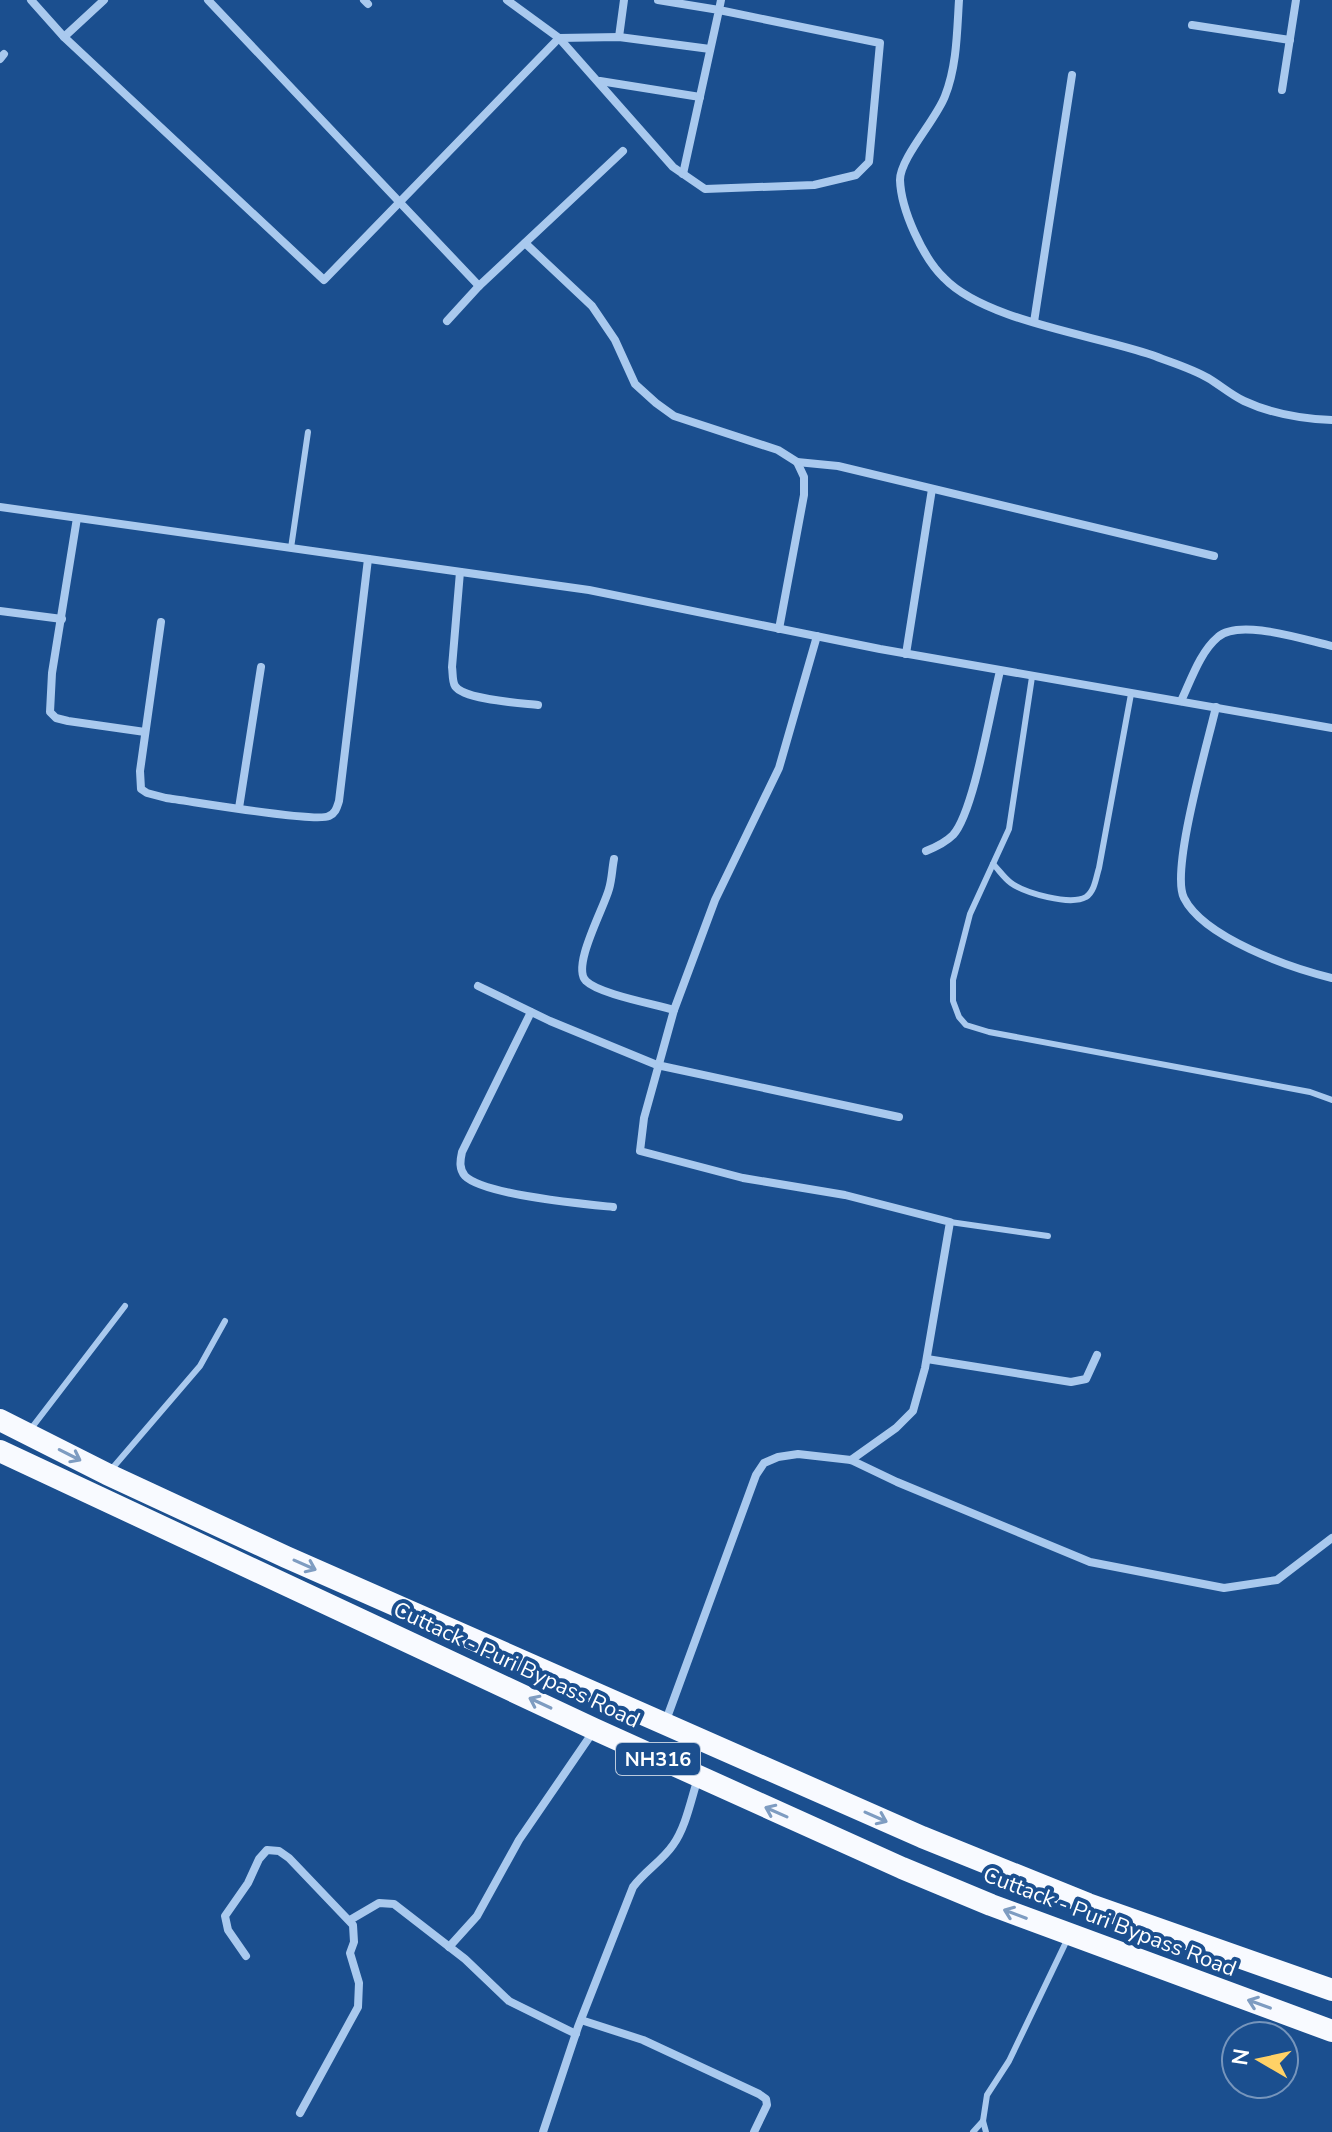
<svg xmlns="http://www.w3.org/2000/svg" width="1332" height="2132" font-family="'Nunito Sans',sans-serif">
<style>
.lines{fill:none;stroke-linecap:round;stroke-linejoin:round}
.service{stroke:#a9c9ee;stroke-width:6}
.minor{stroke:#a9c9ee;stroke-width:8}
.trunk{stroke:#f8faff;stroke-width:22}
.oneway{stroke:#7e9cc1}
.labels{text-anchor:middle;stroke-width:8;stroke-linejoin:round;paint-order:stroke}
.shield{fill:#1b4f8f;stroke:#bbcadd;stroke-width:2}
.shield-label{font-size:20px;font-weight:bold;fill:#fff}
.street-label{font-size:22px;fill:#fff;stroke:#1b4f8f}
</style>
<rect width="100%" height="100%" fill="#1b4f8f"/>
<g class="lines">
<g class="service">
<path d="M 291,548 L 308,432"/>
<path d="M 1032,677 L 1009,829 L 970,914 L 953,980 L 953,1001 L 959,1017 L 966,1025 L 989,1032 L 1310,1092 L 1332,1100"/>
<path d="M 993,864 C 999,870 1004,878 1011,883 C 1025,893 1070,906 1086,897 C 1095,891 1096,877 1099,868 L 1131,694"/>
<path d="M 950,1222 L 1048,1236"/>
<path d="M 30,1430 L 125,1306"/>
<path d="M 110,1471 L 200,1366 L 225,1321"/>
<path d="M 973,2132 L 983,2121"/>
<path d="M 986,2132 L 983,2121 L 987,2095 L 1009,2061 L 1067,1940"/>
</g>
<g class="minor">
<path d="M 31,0 L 64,37 L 324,280 L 559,38 L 619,37 L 710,49"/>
<path d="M 208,0 L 479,286"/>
<path d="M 364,0 L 368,4"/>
<path d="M 507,0 L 559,38 L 673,167 L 705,189 L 814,185 L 856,175 L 869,162 L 880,43 L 719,10 L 721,0"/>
<path d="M 658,0 L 719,10 L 683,174"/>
<path d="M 959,0 C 957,31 957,66 945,96 C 936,120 900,158 900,180 C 901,210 923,258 944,278 C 985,321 1095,335 1152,355 C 1170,362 1191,368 1208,378 C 1220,385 1231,395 1244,401 C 1272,414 1302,419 1332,420"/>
<path d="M 1192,25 L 1290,40"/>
<path d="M 64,37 L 104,0"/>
<path d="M 619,37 L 624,0"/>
<path d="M 0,59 L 4,54"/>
<path d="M 600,81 L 700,97"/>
<path d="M 1282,90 L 1296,0"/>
<path d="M 525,243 L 592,306 L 615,340 L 635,384 L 656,403 L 674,416 L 778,450 L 797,462 L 804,477 L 804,495 L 779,629"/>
<path d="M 447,321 L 479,286 L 623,151"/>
<path d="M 1034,322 L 1072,75"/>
<path d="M 797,462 L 838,466 L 1214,556"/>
<path d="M 0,507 L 589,590 L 880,649 L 1332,728"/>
<path d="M 77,518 L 52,673 L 50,712 L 56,718 L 68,721 L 145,732"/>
<path d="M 460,572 L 452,667 C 453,673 452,681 455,686 C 464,700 521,703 538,705"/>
<path d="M 0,611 L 62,619"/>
<path d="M 161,622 L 140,771 L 141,789 L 147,793 L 166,798 C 190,801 316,823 329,816 C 336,813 337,807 339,801 L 368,559"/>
<path d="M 817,636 L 779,768 L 715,900 L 674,1010 L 644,1118 L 640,1151 L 743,1178 L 845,1195 L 950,1222 L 925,1368 L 913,1411 L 896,1428 L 851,1460"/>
<path d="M 906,654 L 932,489"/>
<path d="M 1181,701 C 1191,680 1200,652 1218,637 C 1239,618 1305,640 1332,646"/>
<path d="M 1216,707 C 1208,742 1170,871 1184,898 C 1204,938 1291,968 1332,978"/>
<path d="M 239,808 L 261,667"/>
<path d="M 926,851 C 936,847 945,843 953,835 C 974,812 991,707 1000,671"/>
<path d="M 614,859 C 612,869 612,879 609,889 C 604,908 571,967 586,981 C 599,994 654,1004 674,1010"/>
<path d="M 478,986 L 550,1021 L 657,1065 L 899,1117"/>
<path d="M 531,1012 L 462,1152 C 460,1161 459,1169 465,1176 C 484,1195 584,1204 613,1207"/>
<path d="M 927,1359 L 1071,1382 L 1086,1379 L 1097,1355"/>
<path d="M 665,1723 L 756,1475 L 764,1463 L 778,1457 L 798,1454 L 851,1460 L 897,1482 L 1090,1562 L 1224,1588 L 1277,1580 L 1332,1538"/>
<path d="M 350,1920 L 379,1903 L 394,1904 L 465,1959 L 509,2001 L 576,2034"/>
<path d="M 449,1947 L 477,1916 L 519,1840 L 593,1732"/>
<path d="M 246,1956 L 228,1930 L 225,1916 L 248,1883 L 259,1859 L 267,1850 L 279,1851 L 289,1858 L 353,1925 L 354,1942 L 350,1953 L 359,1983 L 358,2007 L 300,2113"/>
<path d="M 581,2020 L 643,2040 L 759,2094 L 766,2099 L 767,2105 L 754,2132"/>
<path d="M 543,2132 L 578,2027 L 633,1887 C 645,1871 662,1861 673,1845 C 686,1827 691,1799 698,1778"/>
</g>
<g class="trunk">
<path d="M 0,1420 L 107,1474 L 286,1557 L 922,1837 L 1088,1904 L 1332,1990"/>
<path d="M 0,1451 L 594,1729 L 902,1868 L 991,1905 L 1332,2031"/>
</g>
</g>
<defs><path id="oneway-shaft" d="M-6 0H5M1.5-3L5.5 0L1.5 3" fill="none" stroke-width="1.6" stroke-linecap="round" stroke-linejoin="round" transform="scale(2)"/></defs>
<g class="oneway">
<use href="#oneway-shaft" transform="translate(70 1455) rotate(27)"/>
<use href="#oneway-shaft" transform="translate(305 1565) rotate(24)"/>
<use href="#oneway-shaft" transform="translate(540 1703) rotate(-155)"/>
<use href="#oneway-shaft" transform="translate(776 1812) rotate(-156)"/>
<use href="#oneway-shaft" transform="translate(876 1817) rotate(24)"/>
<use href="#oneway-shaft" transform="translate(1015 1914) rotate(-159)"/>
<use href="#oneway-shaft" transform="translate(1259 2004) rotate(-160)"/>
</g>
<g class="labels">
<rect class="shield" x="616" y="1743" width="84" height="32" rx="6"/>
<g class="shield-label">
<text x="658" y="1766">NH316</text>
</g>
<g class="street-label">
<text transform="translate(517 1664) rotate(25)" y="8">Cuttack - Puri Bypass Road</text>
<text transform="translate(1110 1921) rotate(21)" y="8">Cuttack - Puri Bypass Road</text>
</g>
</g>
<g transform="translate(1260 2060) rotate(279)"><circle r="38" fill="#1b4f8f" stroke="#7695bc" stroke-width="2"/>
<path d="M0-6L14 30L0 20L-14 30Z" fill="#ffd166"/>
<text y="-12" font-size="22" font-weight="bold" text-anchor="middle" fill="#ffffff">N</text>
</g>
</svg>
